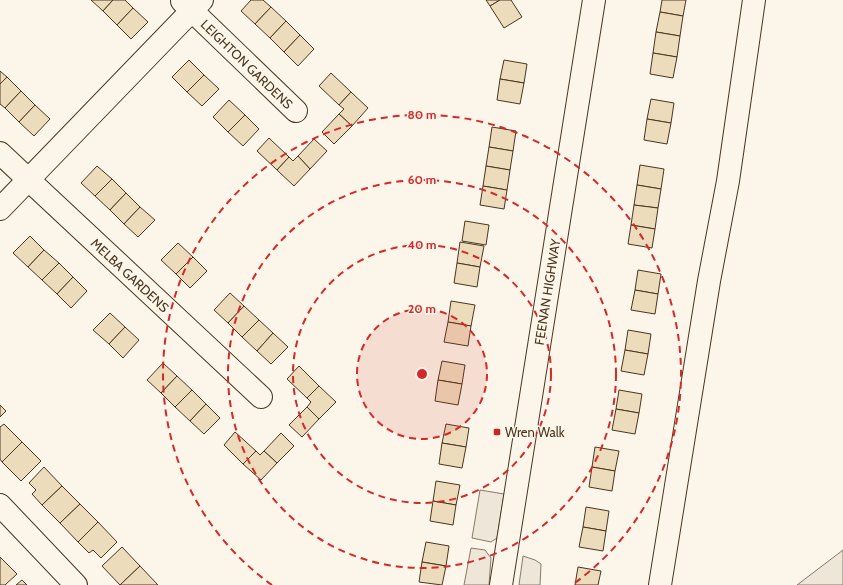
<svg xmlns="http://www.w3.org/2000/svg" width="843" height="585" font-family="Cabin,sans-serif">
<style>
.green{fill:#ede6d9;stroke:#887966}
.building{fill:#ecdcbc;stroke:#4a3520}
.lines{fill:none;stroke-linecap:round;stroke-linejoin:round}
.minor-casing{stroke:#4a3520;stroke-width:24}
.minor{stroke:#fbf6e9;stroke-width:22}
.ring{fill:none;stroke:#d62828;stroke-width:2;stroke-dasharray:7 5}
.poi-dot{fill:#c62828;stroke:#fbf6e9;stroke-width:1.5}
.labels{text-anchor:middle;stroke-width:3;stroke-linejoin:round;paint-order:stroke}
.street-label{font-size:13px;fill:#4a3520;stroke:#fbf6e9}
.poi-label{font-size:13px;fill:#4a3520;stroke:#fbf6e9;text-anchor:start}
.centre{fill:#d62828;stroke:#fbf6e9;stroke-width:2}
.ring-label{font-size:12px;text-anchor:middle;font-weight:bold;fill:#d62828;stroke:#fbf6e9;stroke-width:3;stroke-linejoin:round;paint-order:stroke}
</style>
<rect width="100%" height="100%" fill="#fbf6e9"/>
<g class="green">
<path d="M 480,490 L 504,494 L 497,538 L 491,542 L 472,538 Z"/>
<path d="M 471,548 L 485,550 L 491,558 L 489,585 L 464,585 Z"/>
<path d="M 843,550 L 843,585 L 797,585 Z"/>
<path d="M 523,556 L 535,560 L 541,564 L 540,585 L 519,585 Z"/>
</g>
<g class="building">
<path d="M 91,0 L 113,0 L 103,11 Z"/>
<path d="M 113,0 L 125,0 L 133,8 L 117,25 L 103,11 Z"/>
<path d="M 251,0 L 263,0 L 271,7 L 255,24 L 241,11 Z"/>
<path d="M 486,0 L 500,0 L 490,6 Z"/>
<path d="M 500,0 L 511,0 L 522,17 L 504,28 L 490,6 Z"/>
<path d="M 662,0 L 686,0 L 683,16 L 660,12 Z"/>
<path d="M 271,7 L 286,21 L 270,38 L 255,24 Z"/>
<path d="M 133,8 L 148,22 L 131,39 L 117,25 Z"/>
<path d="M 660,12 L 683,16 L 680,36 L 656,32 Z"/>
<path d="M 286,21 L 300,35 L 284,52 L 270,38 Z"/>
<path d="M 656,32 L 680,36 L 677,57 L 653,53 Z"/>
<path d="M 300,35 L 314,49 L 298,66 L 284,52 Z"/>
<path d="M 653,53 L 677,57 L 673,78 L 650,74 Z"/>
<path d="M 189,60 L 204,75 L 187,92 L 172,77 Z"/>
<path d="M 504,60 L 527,64 L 524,83 L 500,79 Z"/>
<path d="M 0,71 L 7,77 L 0,84 Z"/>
<path d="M 331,73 L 351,92 L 339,105 L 319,86 Z"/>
<path d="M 204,75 L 219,89 L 202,106 L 187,92 Z"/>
<path d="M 7,77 L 21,91 L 5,108 L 0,104 L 0,84 Z"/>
<path d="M 500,79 L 524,83 L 520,104 L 497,100 Z"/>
<path d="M 21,91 L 35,105 L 19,122 L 5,108 Z"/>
<path d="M 351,92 L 368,108 L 352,126 L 339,114 L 344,109 L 339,105 Z"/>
<path d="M 651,99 L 674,103 L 671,123 L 647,119 Z"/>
<path d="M 229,100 L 245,115 L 228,132 L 213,117 Z"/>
<path d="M 35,105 L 50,119 L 34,136 L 19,122 Z"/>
<path d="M 339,114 L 352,126 L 334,144 L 322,132 Z"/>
<path d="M 245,115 L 259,129 L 243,146 L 228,132 Z"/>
<path d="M 647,119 L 671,123 L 667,144 L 644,140 Z"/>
<path d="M 492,127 L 516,131 L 513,151 L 489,147 Z"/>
<path d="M 269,138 L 289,157 L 277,170 L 257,151 Z"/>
<path d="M 314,139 L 327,151 L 310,169 L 298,156 Z"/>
<path d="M 489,147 L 513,151 L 510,170 L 486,166 Z"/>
<path d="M 298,156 L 310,169 L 294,186 L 277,170 L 289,157 L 293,161 Z"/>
<path d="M 640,165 L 664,169 L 661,189 L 637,185 Z"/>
<path d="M 97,166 L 112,179 L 95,196 L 81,183 Z"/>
<path d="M 486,166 L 510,170 L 507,190 L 483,186 Z"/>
<path d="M 112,179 L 126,193 L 110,210 L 95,196 Z"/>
<path d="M 637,185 L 661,189 L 658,208 L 634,205 Z"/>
<path d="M 483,186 L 507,190 L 504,209 L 480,205 Z"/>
<path d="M 126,193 L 140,207 L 124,224 L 110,210 Z"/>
<path d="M 634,205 L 658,208 L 655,229 L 631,225 Z"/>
<path d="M 140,207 L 155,220 L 138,237 L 124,224 Z"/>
<path d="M 465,221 L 489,225 L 486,245 L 462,241 Z"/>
<path d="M 631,225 L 655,229 L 652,248 L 628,244 Z"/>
<path d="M 30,236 L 44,250 L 28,267 L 13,253 Z"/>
<path d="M 460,242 L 484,246 L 480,267 L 457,263 Z"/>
<path d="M 178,243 L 193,257 L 176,274 L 161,260 Z"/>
<path d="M 44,250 L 59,263 L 42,280 L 28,267 Z"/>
<path d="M 193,257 L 207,271 L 190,288 L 176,274 Z"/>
<path d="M 59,263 L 73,277 L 57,294 L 42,280 Z"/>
<path d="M 457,263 L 480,267 L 477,287 L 454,283 Z"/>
<path d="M 638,270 L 661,274 L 658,294 L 635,290 Z"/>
<path d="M 73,277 L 87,291 L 71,308 L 57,294 Z"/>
<path d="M 635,290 L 658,294 L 655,314 L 631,310 Z"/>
<path d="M 230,293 L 244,306 L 228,323 L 214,310 Z"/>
<path d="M 451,301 L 475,305 L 471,326 L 448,322 Z"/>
<path d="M 244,306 L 259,320 L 242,337 L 228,323 Z"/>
<path d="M 110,313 L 125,327 L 109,344 L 93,330 Z"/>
<path d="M 259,320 L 273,333 L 257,351 L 242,337 Z"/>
<path d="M 448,322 L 471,326 L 468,346 L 444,342 Z"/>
<path d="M 125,327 L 139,340 L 123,358 L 109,344 Z"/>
<path d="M 628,330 L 651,334 L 648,354 L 625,350 Z"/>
<path d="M 273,333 L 288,347 L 271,364 L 257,351 Z"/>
<path d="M 625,350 L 648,354 L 644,375 L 621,371 Z"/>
<path d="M 442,361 L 465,365 L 462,384 L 438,380 Z"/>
<path d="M 163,363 L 177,376 L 161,393 L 147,380 Z"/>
<path d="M 299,366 L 319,386 L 307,398 L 287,379 Z"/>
<path d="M 177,376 L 192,390 L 175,407 L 161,393 Z"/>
<path d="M 438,380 L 462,384 L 458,405 L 435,401 Z"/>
<path d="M 319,386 L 336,402 L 319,419 L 307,407 L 311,402 L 307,398 Z"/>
<path d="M 192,390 L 206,404 L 190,421 L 175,407 Z"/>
<path d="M 619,390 L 642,394 L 639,413 L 616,409 Z"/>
<path d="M 206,404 L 220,418 L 204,434 L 190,421 Z"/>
<path d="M 0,405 L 6,411 L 0,417 Z"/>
<path d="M 307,407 L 319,419 L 302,437 L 289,425 Z"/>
<path d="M 616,409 L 639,413 L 635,434 L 612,430 Z"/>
<path d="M 4,424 L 22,442 L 2,462 L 0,459 L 0,427 Z"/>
<path d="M 446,424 L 469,428 L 466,447 L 442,443 Z"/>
<path d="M 235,432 L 256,451 L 243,464 L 224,445 Z"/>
<path d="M 281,433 L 294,446 L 277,463 L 264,451 Z"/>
<path d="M 22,442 L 41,461 L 21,481 L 2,462 Z"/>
<path d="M 442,443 L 466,447 L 462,468 L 439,464 Z"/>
<path d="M 595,447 L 619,451 L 615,471 L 592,467 Z"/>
<path d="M 256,451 L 260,455 L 264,451 L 277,463 L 261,480 L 243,464 Z"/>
<path d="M 44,467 L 62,486 L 42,505 L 32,494 L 36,490 L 29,483 Z"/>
<path d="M 592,467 L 615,471 L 612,491 L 589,487 Z"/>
<path d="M 436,481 L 460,485 L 456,505 L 433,501 Z"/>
<path d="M 62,486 L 80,504 L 60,523 L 42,505 Z"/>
<path d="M 433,501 L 456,505 L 453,525 L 430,521 Z"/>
<path d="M 80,504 L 98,522 L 78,542 L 60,523 Z"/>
<path d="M 586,507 L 609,511 L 606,531 L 583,527 Z"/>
<path d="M 98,522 L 117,542 L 101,558 L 93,550 L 89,553 L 78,542 Z"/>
<path d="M 583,527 L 606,531 L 603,551 L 579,547 Z"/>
<path d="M 426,542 L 449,546 L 446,566 L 422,562 Z"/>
<path d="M 122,547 L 140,566 L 120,585 L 102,566 Z"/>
<path d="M 0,557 L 17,574 L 5,585 L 0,585 Z"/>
<path d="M 422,562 L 446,566 L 442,585 L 419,582 Z"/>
<path d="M 140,566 L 158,585 L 120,585 Z"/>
<path d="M 578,567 L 601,571 L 598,585 L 575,585 Z"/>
<path d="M 22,580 L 27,585 L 16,585 Z"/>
</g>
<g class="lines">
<defs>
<g id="minor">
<path d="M 182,1 L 296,111"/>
<path d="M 0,153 L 261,397"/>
<path d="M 0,209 L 202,0"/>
<path d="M 0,505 L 76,585"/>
<path d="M 501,585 L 594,0"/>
<path d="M 660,585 L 709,281 L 728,181 L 754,0"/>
</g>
</defs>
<use href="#minor" class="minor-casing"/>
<use href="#minor" class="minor"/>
</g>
<circle cx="422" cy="374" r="65" fill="#d62828" fill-opacity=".12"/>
<g class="ring">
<circle cx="422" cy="374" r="65"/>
<circle cx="422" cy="374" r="129"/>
<circle cx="422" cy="374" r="194"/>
<path d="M272 585A259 259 0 1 1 572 585"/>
</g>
<rect class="poi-dot" x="493" y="428" width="8" height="8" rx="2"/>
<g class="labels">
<g class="street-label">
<text transform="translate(247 64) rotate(44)" y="5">LEIGHTON GARDENS</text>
<text transform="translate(130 275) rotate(43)" y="5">MELBA GARDENS</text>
<text transform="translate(547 292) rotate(-81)" y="5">FEENAN HIGHWAY</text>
</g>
<g class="poi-label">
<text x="505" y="437">Wren Walk</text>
</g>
</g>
<circle cx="422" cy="374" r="6" class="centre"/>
<g class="ring-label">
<text x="422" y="119">80 m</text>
<text x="422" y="184">60 m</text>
<text x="422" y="249">40 m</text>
<text x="422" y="313">20 m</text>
</g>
</svg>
